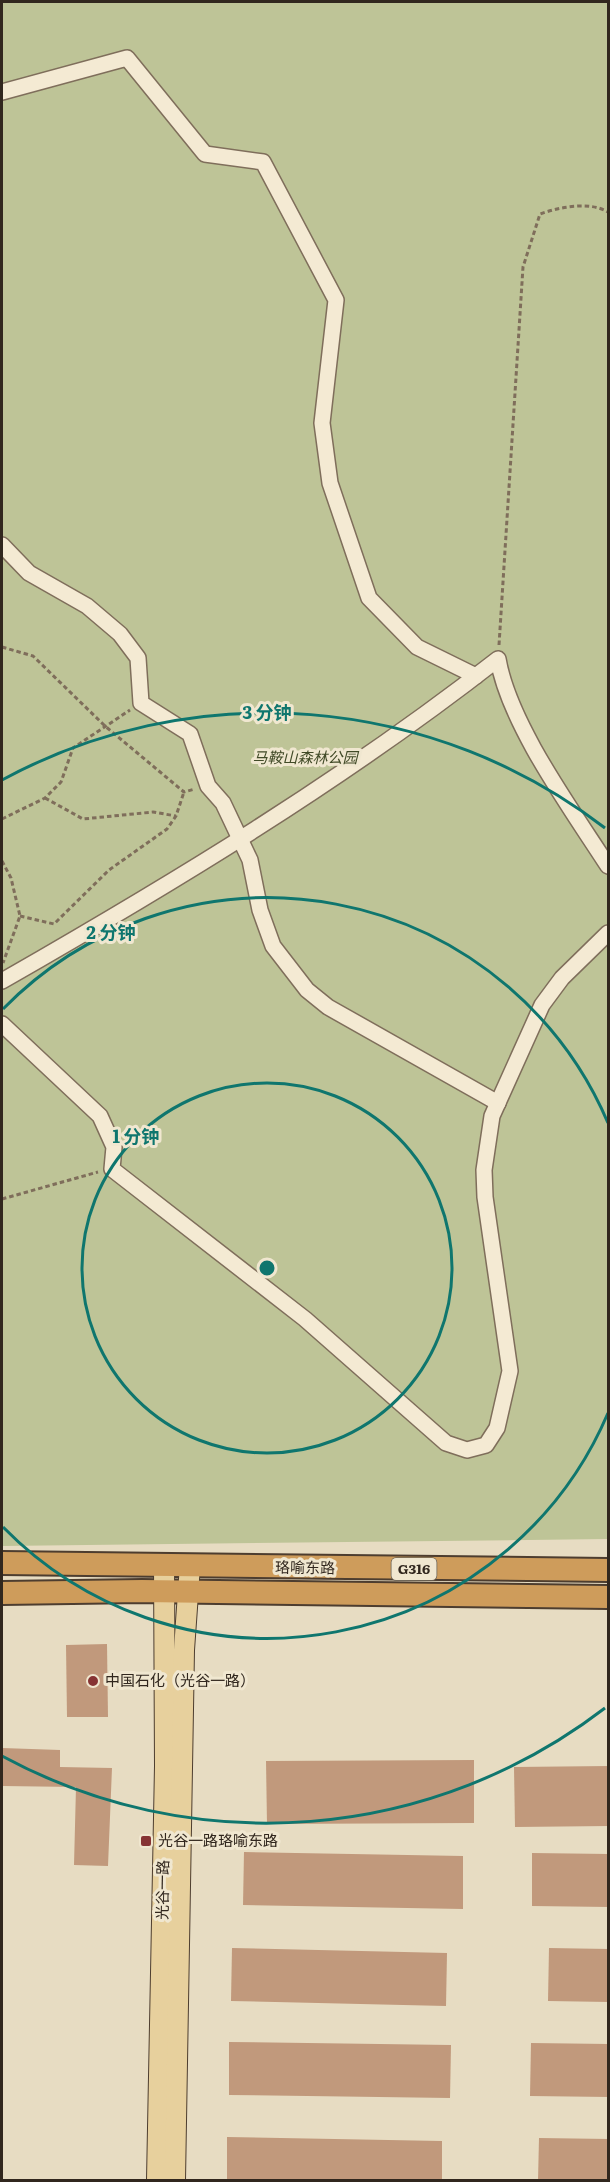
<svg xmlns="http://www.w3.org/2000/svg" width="610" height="2182" font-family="Literata,'Noto Sans SC',serif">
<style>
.green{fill:#bec497}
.building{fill:#c1997c}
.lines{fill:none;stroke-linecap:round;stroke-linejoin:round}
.minor-casing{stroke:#7f6e5b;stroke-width:18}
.major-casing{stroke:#4d3d2f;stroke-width:22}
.highway-casing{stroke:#4d3d2f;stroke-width:26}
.path{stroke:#7f6e5b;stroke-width:3;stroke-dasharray:4.5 3;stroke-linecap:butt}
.minor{stroke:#f4ead3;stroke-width:15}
.major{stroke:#e7d09d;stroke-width:20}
.highway{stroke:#ce9c5b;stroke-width:22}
.ring{fill:none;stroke:#0f766e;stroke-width:3}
.poi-dot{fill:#863333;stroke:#f0e7d0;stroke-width:2}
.labels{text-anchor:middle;stroke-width:6;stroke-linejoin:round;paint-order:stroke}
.shield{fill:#f0e7d0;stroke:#6a6153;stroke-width:1.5}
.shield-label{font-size:14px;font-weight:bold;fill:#31271e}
.park-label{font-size:15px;font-style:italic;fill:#414a27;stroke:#f0e7d0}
.street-label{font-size:15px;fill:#31271e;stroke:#f0e7d0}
.poi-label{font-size:15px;fill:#31271e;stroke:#f0e7d0;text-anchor:start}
.centre{fill:#0f766e;stroke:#f0e7d0;stroke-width:3}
.ring-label{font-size:18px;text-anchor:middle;font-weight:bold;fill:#0f766e;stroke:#f0e7d0;stroke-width:6;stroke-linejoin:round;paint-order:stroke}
</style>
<rect width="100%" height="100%" fill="#e7dcc2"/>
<path class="green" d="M 2,2 L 608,2 L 608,1539 L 2,1546 Z"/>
<g class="building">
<path d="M 107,1644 L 108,1717 L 67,1717 L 66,1645 Z"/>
<path d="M 2,1748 L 60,1750 L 60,1767 L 112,1768 L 108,1866 L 74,1865 L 76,1787 L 2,1786 Z"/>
<path d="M 474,1760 L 474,1823 L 267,1824 L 266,1761 Z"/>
<path d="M 609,1766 L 609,1826 L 515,1827 L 514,1767 Z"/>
<path d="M 244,1852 L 463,1856 L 463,1909 L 243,1905 Z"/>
<path d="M 532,1853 L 609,1854 L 609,1907 L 532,1906 Z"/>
<path d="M 232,1948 L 447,1953 L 446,2006 L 231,2001 Z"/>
<path d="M 549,1948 L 609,1949 L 609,2002 L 548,2001 Z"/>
<path d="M 229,2042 L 451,2045 L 450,2098 L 229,2095 Z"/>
<path d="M 531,2043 L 609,2044 L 609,2097 L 530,2096 Z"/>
<path d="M 227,2137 L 442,2141 L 442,2181 L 227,2181 Z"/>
<path d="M 539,2138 L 609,2139 L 609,2181 L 538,2181 Z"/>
</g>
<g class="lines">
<defs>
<g id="minor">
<path d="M 2,92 L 127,58 L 205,154 L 263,162 L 336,300 L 322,423 L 330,483 L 369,598 L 417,647 L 476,676"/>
<path d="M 2,545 L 29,573 L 87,606 L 120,634 L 138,658 L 141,703 L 190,734 L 208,786 L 223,803 L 250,860 L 260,910 L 273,946 L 307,990 L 328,1007 L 498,1103"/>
<path d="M 2,981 C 173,883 342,781 498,659 C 509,724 572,810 608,866"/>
<path d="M 2,1024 L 100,1116 L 114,1147 L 112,1169 L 305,1319 L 446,1443 L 467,1450 L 486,1445 L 497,1428 L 510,1371 L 485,1197 L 484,1170 L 492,1116 L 542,1005 L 562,978 L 608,933"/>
</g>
<g id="major">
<path d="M 157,2180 L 165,1766 L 164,1564"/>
<path d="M 175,2180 L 184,1650 L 190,1565"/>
</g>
<g id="highway">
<path d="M 2,1563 L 608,1570"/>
<path d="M 2,1593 L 142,1591 L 608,1597"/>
</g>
</defs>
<use href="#minor" class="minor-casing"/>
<use href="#major" class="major-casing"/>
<use href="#highway" class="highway-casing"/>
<g class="path">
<path d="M 499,645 L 523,267 L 540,214 C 559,207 590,201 608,212"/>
<path d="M 2,647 L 33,656 L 105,726 L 184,792 L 195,789"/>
<path d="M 45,798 L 83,819 L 153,812 L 176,816"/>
<path d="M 2,819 L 45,798 L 61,782 L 73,748 L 130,710"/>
<path d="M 2,861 L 11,878 L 20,916 L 3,963"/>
<path d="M 20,916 L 54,924 L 109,870 L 167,829 L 176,816 L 184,792"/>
<path d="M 2,1199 L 98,1172"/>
</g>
<use href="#minor" class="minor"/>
<use href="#major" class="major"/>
<use href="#highway" class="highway"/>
</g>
<g class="ring">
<circle cx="267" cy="1268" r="185"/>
<path d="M608 1413A370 370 0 0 1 3 1527M3 1009A370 370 0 0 1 608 1123"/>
<path d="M605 1708A555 555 0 0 1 2 1756M2 780A555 555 0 0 1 605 828"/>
</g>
<g class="poi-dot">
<circle cx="93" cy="1681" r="6"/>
<rect x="140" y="1835" width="12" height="12" rx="3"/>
</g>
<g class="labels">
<rect class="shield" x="391.5" y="1558" width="45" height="22" rx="4.5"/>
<g class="shield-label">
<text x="414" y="1574">G316</text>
</g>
<g class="park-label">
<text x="305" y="763">马鞍山森林公园</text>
</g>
<g class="street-label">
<text transform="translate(305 1568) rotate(1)" y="5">珞喻东路</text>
<text transform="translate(163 1890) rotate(-89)" y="5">光谷一路</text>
</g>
<g class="poi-label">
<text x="105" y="1686">中国石化（光谷一路）</text>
<text x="158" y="1846">光谷一路珞喻东路</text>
</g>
</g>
<circle cx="267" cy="1268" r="9" class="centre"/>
<g class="ring-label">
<text x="267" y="719">3 分钟</text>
<text x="111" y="939">2 分钟</text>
<text x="136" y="1143">1 分钟</text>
</g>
<rect width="610" height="2182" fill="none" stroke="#31271e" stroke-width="6"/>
</svg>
